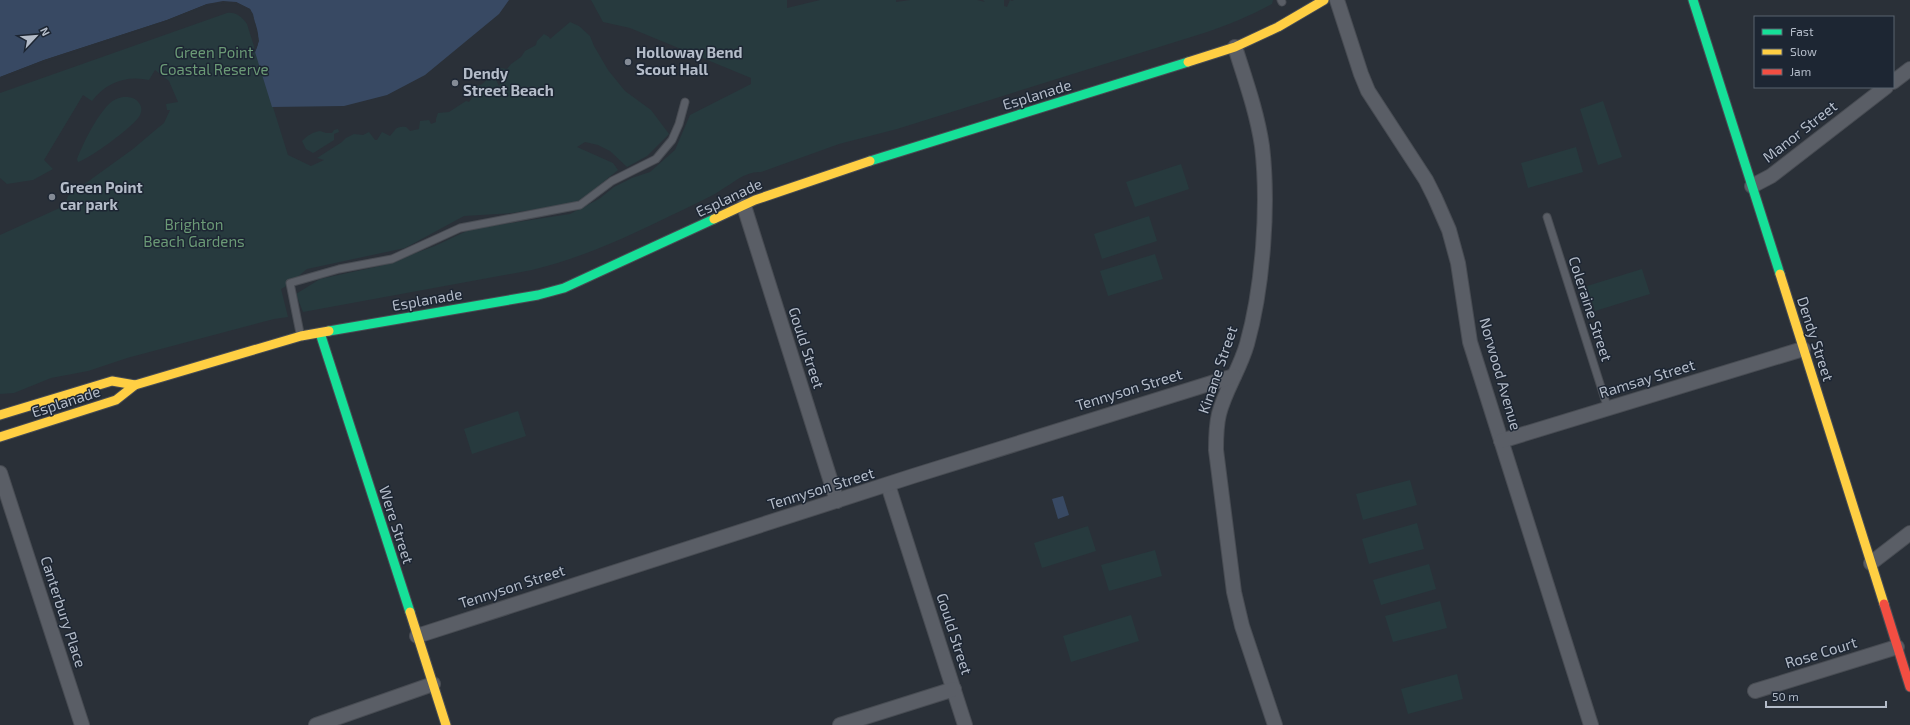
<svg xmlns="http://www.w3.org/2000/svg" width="1910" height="725" font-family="'Exo 2',sans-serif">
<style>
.green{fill:#273a3e}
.water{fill:#384963}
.pier{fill:#2a3038}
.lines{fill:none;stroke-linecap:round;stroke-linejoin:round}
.lane-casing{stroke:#484c53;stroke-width:9}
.street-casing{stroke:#484c53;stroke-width:16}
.fast-casing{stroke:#484c53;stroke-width:11}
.slow-casing{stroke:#484c53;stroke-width:11}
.jam-casing{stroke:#484c53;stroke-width:11}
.lane{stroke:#5a5e66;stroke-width:7}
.street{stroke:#5a5e66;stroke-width:14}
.fast{stroke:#16e098;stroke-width:9}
.slow{stroke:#ffcf43;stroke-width:9}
.jam{stroke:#f24e42;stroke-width:9}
.poi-dot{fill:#848b96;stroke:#1d2633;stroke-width:1.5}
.labels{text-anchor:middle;stroke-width:3;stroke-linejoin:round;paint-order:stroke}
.park-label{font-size:15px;fill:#6b9a76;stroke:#1d2633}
.poi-label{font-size:15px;font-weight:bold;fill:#b4bcc9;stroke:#1d2633;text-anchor:start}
.street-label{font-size:15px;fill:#b4bcc9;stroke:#1d2633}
</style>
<rect width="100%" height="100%" fill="#2a3038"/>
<g class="green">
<path d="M 591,0 L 787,0 L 787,8 L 820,0 L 896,0 L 896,2 L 910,0 L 977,0 L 985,2 L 983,0 L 1004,0 L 1004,6 L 1007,7 L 1010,0 L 1012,1 L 1014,0 L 1273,0 L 1272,4 C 1250,16 1228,25 1204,33 L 897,129 L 839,144 L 761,172 C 745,171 733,183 721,190 C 714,195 706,198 699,202 C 645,228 591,256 532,270 L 303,312 L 296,294 L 320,279 L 380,266 L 435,246 L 471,229 L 570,214 L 599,199 L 614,187 L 632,178 L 650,172 L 675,150 L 690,115 L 751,84 L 751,78 L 630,28 L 603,22 Z"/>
<path d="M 227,13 C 236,12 242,17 247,24 L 288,155 L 311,166 L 324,160 L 317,158 L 342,142 L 346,138 L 354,134 L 363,135 L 369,132 L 375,140 L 377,140 L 382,132 L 390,136 C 396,130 395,126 406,127 L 410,131 L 419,129 L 420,121 L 429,120 L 431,124 L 436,122 L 436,119 L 438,113 L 449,112 L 466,101 L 469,102 L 475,94 L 477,96 L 478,93 L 475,86 L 481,85 L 489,78 L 496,80 L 499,86 L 501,83 L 500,68 L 507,69 L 511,64 L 521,57 L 525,51 L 536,45 L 537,41 L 544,34 L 549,37 L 550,39 L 570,22 L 579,26 L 590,36 L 594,46 L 608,70 L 625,91 L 651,110 L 669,134 L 647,156 L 627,167 L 610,151 L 598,145 L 585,142 L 577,147 L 613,163 L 618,170 L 591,192 L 578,201 L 570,204 L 512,213 L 464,216 L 405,248 L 307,269 C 301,274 285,288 281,289 L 288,317 L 274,319 L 127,358 L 88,371 L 51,378 L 14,393 L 0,394 L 0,235 L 64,206 L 68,196 L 133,149 L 153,132 L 164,123 L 170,110 L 167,110 L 166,104 L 178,102 L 169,81 L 155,70 L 149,80 C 127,75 106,82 92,101 L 83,95 L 44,160 L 53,169 L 33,180 L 7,184 L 0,178 L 0,93 Z"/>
<path d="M 123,97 C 129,97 135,97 139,103 C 142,107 142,111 140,115 C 136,125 88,160 78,162 L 77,159 C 84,142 96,117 109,104 C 113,100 117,98 123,97 Z"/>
<path d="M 1603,101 L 1622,157 L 1598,165 L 1580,109 Z"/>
<path d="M 338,129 L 339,132 L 334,134 L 334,140 L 315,152 L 313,153 L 306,149 L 302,141 C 308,135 313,132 320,131 L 326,133 L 332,133 L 334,130 Z"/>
<path d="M 1576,147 L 1583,172 L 1528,188 L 1521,163 Z"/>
<path d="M 1181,164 L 1189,189 L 1135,207 L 1126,182 Z"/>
<path d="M 1149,216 L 1157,241 L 1102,259 L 1094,234 Z"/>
<path d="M 1155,254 L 1163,279 L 1108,296 L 1100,271 Z"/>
<path d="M 1642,269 L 1650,294 L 1595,311 L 1587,286 Z"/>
<path d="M 518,411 L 526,436 L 472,454 L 464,429 Z"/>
<path d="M 1410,480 L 1417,505 L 1363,520 L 1356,494 Z"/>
<path d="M 1417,523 L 1424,549 L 1369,564 L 1362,539 Z"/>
<path d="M 1088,526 L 1096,551 L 1042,568 L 1034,543 Z"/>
<path d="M 1155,550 L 1162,576 L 1109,591 L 1101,565 Z"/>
<path d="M 1429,564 L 1436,589 L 1381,605 L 1373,580 Z"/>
<path d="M 1440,601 L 1447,628 L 1393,642 L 1385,616 Z"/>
<path d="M 1131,615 L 1139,641 L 1071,662 L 1063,636 Z"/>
<path d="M 1457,674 L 1463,699 L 1408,714 L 1401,689 Z"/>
</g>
<g class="water">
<path d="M 0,0 L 509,0 L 499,14 L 425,75 L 387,95 L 344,106 L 272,107 L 255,52 C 263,37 255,23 250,9 L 236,2 L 207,4 L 167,20 L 44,60 L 0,77 Z"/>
<path d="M 1063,496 L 1069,515 L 1058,519 L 1052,499 Z"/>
</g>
<path class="pier" d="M 223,1 L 236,2 L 250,9 L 253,14 L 259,41 L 255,52 L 254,49 L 257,44 L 256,32 L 254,20 L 249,10 L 235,4 L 223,3 L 207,6 L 167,21 L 45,62 L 0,79 L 0,77 L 44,60 L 167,20 L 207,4 Z"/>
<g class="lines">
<defs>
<g id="lane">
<path d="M 1281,0 L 1282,2"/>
<path d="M 1547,217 L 1608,409"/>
<path d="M 300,333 L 290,283 L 339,269 L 392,259 L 460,228 L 580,205 L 612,181 L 656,159 L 672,140 L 679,124 L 685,102"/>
</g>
<g id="street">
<path d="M 1337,0 L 1361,74 L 1368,91 L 1426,180 L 1435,198 L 1449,230 L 1458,263 L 1470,342 L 1591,725"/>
<path d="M 1235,47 C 1245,79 1257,112 1262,146 C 1269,205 1263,287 1247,344 C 1240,369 1225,390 1219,414 C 1216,426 1216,438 1216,450 L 1234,592 L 1242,626 L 1275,725"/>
<path d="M 1893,82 L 1910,69"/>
<path d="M 1752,186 L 1771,176 L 1886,87"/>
<path d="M 744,206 L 837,501"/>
<path d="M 1501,441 L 1803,349"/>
<path d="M 0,473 L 82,725"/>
<path d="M 888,485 L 965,725"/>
<path d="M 1871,563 L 1910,533"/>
<path d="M 417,636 L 913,476 L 1234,376"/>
<path d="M 1755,691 L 1897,647"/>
<path d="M 316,725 L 433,684"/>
<path d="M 840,725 L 954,689"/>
</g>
<g id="fast">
<path d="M 1693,0 L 1780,274"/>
<path d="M 870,161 L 1188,62"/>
<path d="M 329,331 L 538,295 L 564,288 L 714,219"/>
<path d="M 320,333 L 410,612"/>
</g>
<g id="slow">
<path d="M 1188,62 L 1235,47 L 1278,27 L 1324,0"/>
<path d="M 714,219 L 755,200 L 870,161"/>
<path d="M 1780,274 L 1884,604"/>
<path d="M 0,415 L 112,381 L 135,385"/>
<path d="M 0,437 L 116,400 L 135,385 L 301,336 L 329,331"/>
<path d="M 410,612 L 446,725"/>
</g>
<path id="jam" d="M 1884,604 L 1910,687"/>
</defs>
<use href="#lane" class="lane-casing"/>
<use href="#street" class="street-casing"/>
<use href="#fast" class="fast-casing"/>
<use href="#slow" class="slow-casing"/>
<use href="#jam" class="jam-casing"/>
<use href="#lane" class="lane"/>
<use href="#street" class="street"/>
<use href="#fast" class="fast"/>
<use href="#slow" class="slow"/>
<use href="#jam" class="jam"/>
</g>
<g class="poi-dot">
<circle cx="628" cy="62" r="4"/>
<circle cx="455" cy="83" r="4"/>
<circle cx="52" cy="197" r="4"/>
</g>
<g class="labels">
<g class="park-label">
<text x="214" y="58">Green Point<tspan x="214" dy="17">Coastal Reserve</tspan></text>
<text x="194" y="230">Brighton<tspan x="194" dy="17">Beach Gardens</tspan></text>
</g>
<g class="poi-label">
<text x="636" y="58">Holloway Bend<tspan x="636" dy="17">Scout Hall</tspan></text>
<text x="463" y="79">Dendy<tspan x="463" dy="17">Street Beach</tspan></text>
<text x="60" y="193">Green Point<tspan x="60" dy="17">car park</tspan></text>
</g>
<g class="street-label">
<text transform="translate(1037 95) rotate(-17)" y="5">Esplanade</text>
<text transform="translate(1800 132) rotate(-38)" y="5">Manor Street</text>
<text transform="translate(729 198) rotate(-25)" y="5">Esplanade</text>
<text transform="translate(427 300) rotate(-10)" y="5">Esplanade</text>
<text transform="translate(1590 309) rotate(72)" y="5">Coleraine Street</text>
<text transform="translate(1815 339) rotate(72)" y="5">Dendy Street</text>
<text transform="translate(806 348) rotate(72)" y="5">Gould Street</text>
<text transform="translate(1218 370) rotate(-71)" y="5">Kinane Street</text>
<text transform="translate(1500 374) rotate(74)" y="5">Norwood Avenue</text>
<text transform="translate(1647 379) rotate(-17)" y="5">Ramsay Street</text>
<text transform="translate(1129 390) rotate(-17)" y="5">Tennyson Street</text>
<text transform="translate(66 402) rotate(-18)" y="5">Esplanade</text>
<text transform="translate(821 489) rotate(-17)" y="5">Tennyson Street</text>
<text transform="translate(396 525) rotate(72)" y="5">Were Street</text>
<text transform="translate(512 587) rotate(-18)" y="5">Tennyson Street</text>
<text transform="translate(63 612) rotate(72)" y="5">Canterbury Place</text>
<text transform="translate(954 634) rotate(72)" y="5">Gould Street</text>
<text transform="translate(1821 653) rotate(-17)" y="5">Rose Court</text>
</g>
</g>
<rect x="1754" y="16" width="140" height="72" fill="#1d2633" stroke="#59626f"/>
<rect x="1762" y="29" width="20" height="6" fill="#16e098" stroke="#59626f"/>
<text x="1790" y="36" font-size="12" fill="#b4bcc9">Fast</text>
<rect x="1762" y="49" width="20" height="6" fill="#ffcf43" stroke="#59626f"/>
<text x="1790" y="56" font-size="12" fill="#b4bcc9">Slow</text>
<rect x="1762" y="69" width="20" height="6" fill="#f24e42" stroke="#59626f"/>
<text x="1790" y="76" font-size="12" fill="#b4bcc9">Jam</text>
<g transform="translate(36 36) rotate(64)" stroke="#1d2633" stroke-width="3" paint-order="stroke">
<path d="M0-3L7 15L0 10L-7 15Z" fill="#b4bcc9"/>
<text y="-6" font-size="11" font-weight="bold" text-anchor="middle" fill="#b4bcc9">N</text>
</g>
<path d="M1766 701v6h120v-6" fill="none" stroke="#b4bcc9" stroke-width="2"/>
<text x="1772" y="701" font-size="12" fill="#b4bcc9" stroke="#1d2633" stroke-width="3" paint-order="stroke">50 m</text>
</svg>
